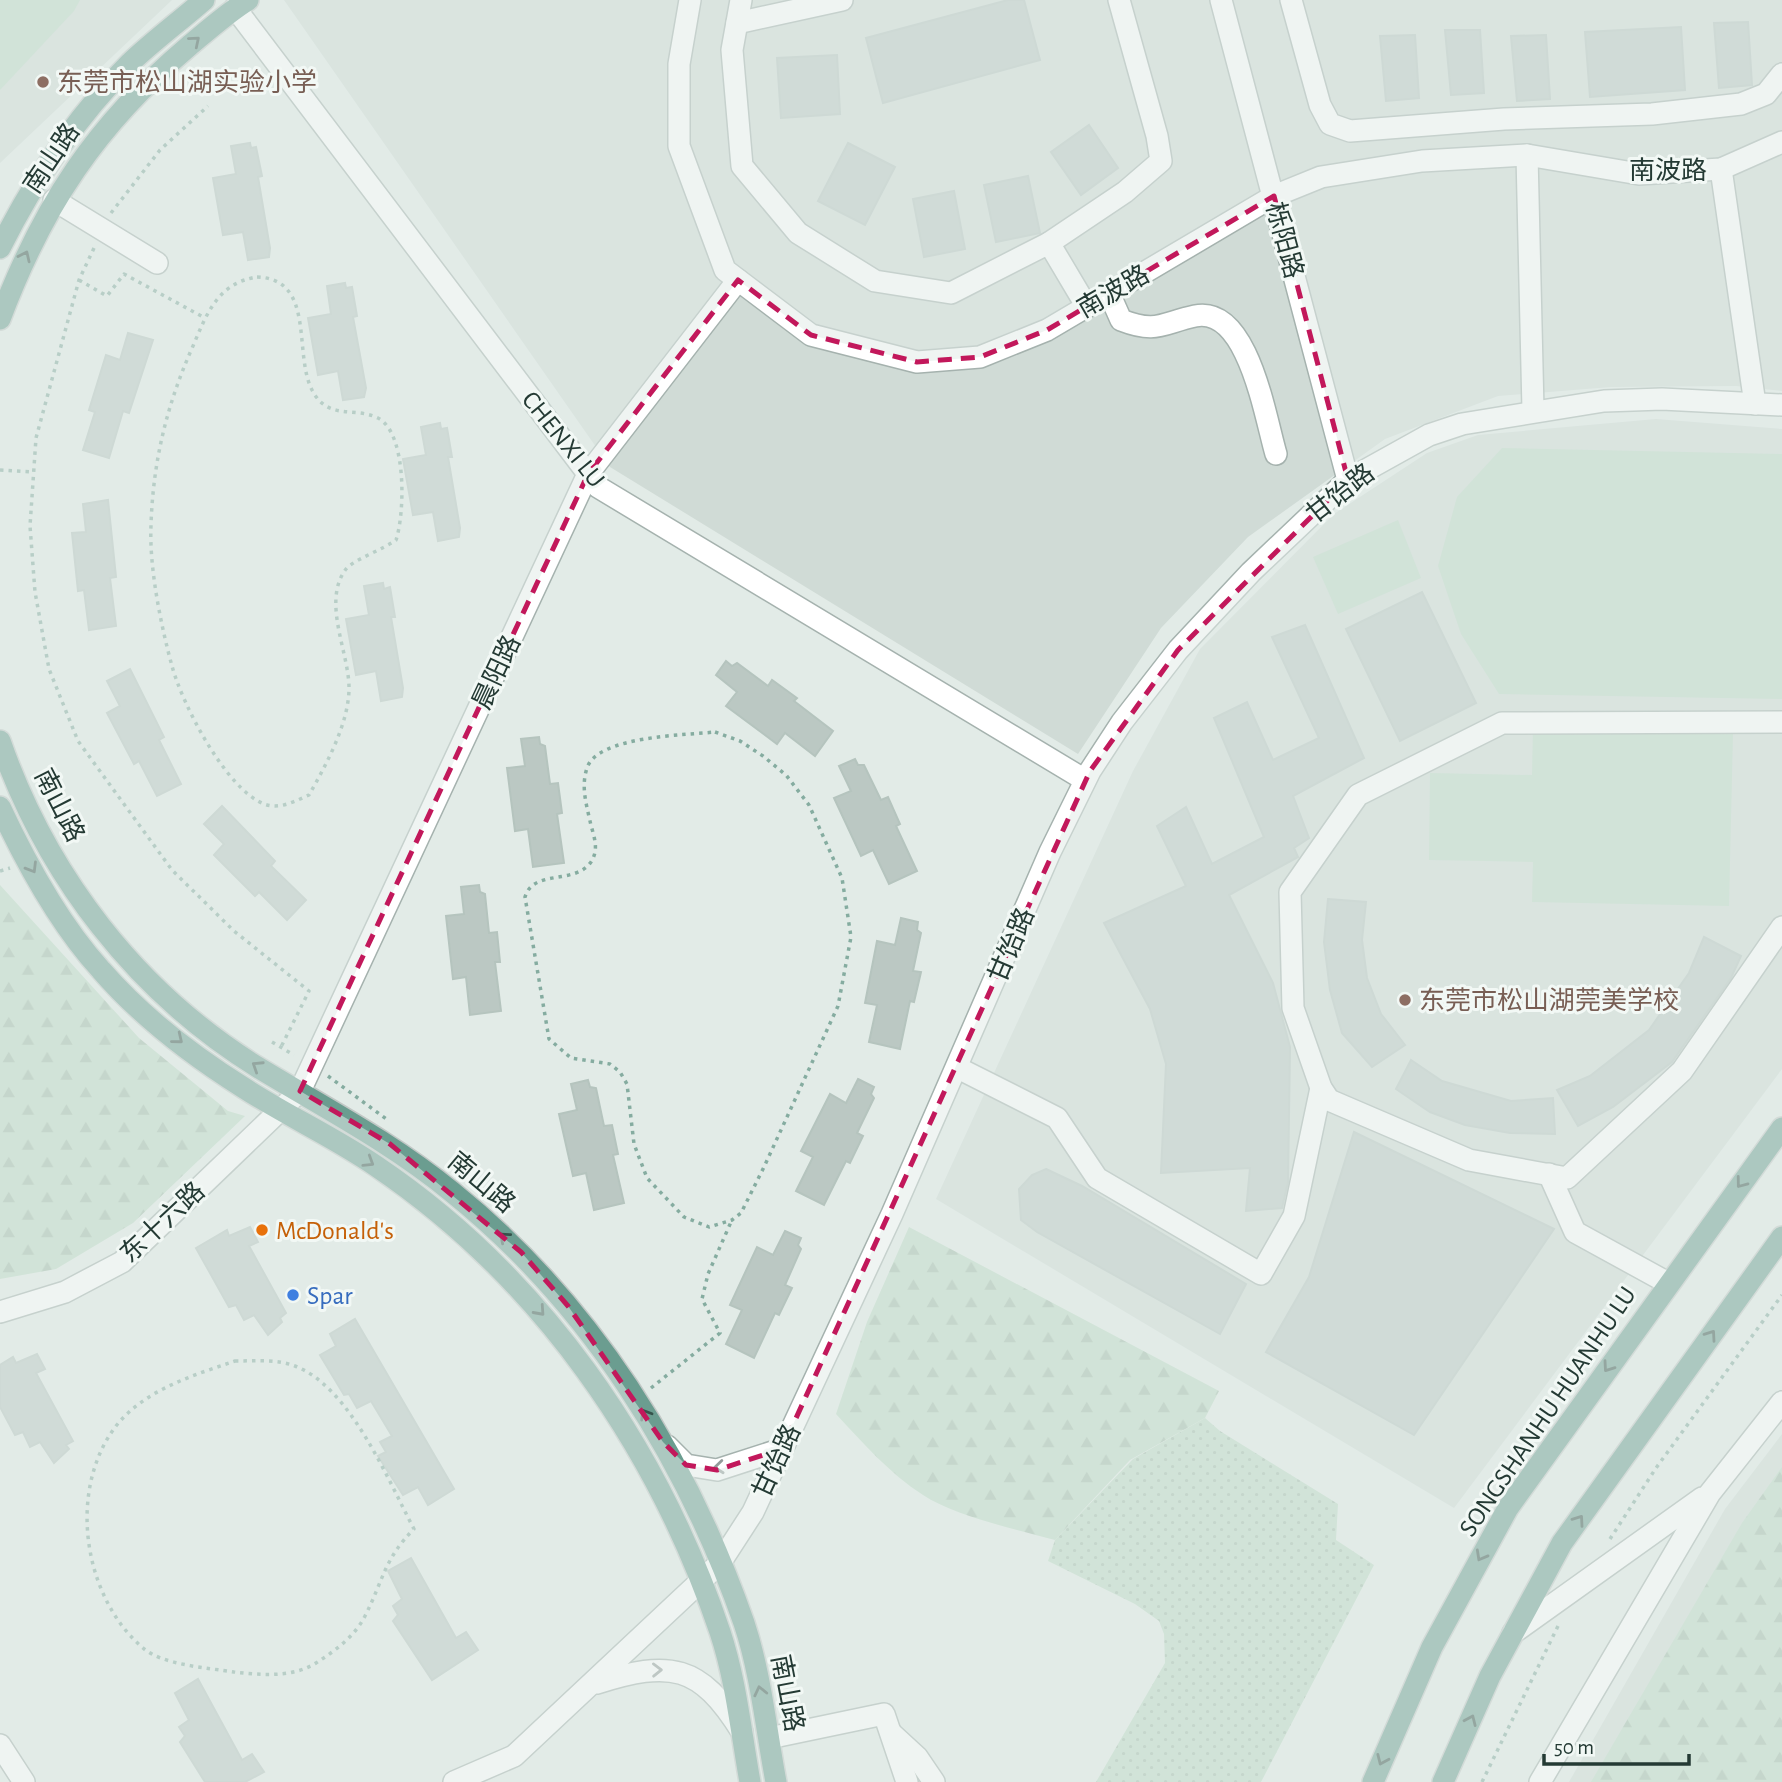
<svg xmlns="http://www.w3.org/2000/svg" width="1782" height="1782" font-family="'Alegreya Sans','Noto Sans SC',sans-serif">
<style>
.built{fill:#d0dbd6}
.grass{fill:url(#grass-dots)}
.forest{fill:url(#forest-firs)}
.park{fill:#bddac5}
.building{fill:#bbc8c3;stroke:#b5c4be;stroke-width:2}
.lines{fill:none;stroke-linecap:round;stroke-linejoin:round}
.minor-casing{stroke:#a5b2ae;stroke-width:24}
.major-casing{stroke:#c2c8c6;stroke-width:24}
.path{stroke:#85aca0;stroke-width:3.5;stroke-dasharray:3.5 5;stroke-linecap:butt}
.minor{stroke:#fff;stroke-width:21}
.major{stroke:#6b9d90;stroke-width:21}
.oneway{stroke:#36534b}
.oneway2{stroke:#929c9a}
.marked{fill:none;stroke:#c2185b;stroke-width:5;stroke-dasharray:14 9;stroke-linejoin:round}
.education-dot{fill:#8d6e63;stroke:#f2f8f5;stroke-width:2.5}
.food-dot{fill:#e8710a;stroke:#f2f8f5;stroke-width:2.5}
.shop-dot{fill:#3f7fe0;stroke:#f2f8f5;stroke-width:2.5}
.labels{text-anchor:middle;stroke-width:6;stroke-linejoin:round;paint-order:stroke}
.education-label{font-size:26px;fill:#785e54;stroke:#f2f8f5;text-anchor:start}
.street-label{font-size:26px;fill:#243a34;stroke:#f2f8f5}
.food-label{font-size:26px;fill:#c56008;stroke:#f2f8f5;text-anchor:start}
.shop-label{font-size:26px;fill:#366cbe;stroke:#f2f8f5;text-anchor:start}
</style>
<defs>
<pattern id="grass-dots" width="8" height="8" patternUnits="userSpaceOnUse" patternTransform="scale(1.75)"><rect width="8" height="8" fill="#bddac5"/><path d="M2 2h.1M6 6h.1" fill="none" stroke="#a2bcaa" stroke-width="1.8" stroke-linecap="round"/></pattern>
<pattern id="forest-firs" width="22" height="20" patternUnits="userSpaceOnUse" patternTransform="scale(1.75)"><rect width="22" height="20" fill="#bddac5"/><path d="M5 1l3.5 6h-7zM16 11l3.5 6h-7z" fill="#a2bcaa"/></pattern>
</defs>
<rect width="100%" height="100%" fill="#e2ebe7"/>
<g class="built">
<path d="M 0,0 L 172,0 L 0,163 Z"/>
<path d="M 284,0 L 1782,0 L 1782,391 L 1736,386 L 1611,387 L 1498,396 L 1385,439 L 1248,537 L 1161,628 L 1078,754 L 610,467 Z"/>
<path d="M 1656,419 L 1782,429 L 1782,1069 L 1454,1508 L 936,1199 L 1133,771 L 1200,649 L 1334,514 L 1427,453 L 1478,435 Z"/>
<path d="M 1782,1434 L 1782,1782 L 1569,1782 L 1725,1509 Z"/>
</g>
<path class="grass" d="M 1205,1418 L 1220,1431 L 1338,1504 L 1336,1540 L 1374,1565 L 1261,1782 L 1096,1782 L 1165,1663 L 1164,1634 L 1159,1621 L 1135,1604 L 1048,1561 L 1055,1540 L 1133,1459 Z"/>
<g class="forest">
<path d="M 0,885 L 139,1038 L 228,1111 L 245,1116 L 133,1223 L 56,1269 L 0,1279 Z"/>
<path d="M 909,1227 L 1219,1391 L 1205,1418 L 1130,1460 L 1055,1540 C 1018,1530 955,1516 923,1495 C 889,1473 863,1443 836,1414 L 867,1322 Z"/>
<path d="M 1782,1467 L 1782,1782 L 1591,1782 L 1742,1523 Z"/>
</g>
<g class="park">
<path d="M 0,0 L 80,0 L 74,11 L 0,90 Z"/>
<path d="M 1502,448 L 1782,454 L 1782,699 L 1499,694 L 1461,634 L 1438,566 L 1457,497 Z"/>
<path d="M 1398,520 L 1421,578 L 1338,614 L 1313,557 Z"/>
<path d="M 1533,728 L 1733,733 L 1729,906 L 1532,902 L 1533,862 L 1429,860 L 1430,773 L 1532,775 Z"/>
</g>
<g class="building">
<path d="M 1008,0 L 1024,0 L 1040,60 L 883,103 L 866,38 Z"/>
<path d="M 1748,22 L 1752,85 L 1719,88 L 1714,23 Z"/>
<path d="M 1681,27 L 1685,90 L 1590,97 L 1585,32 Z"/>
<path d="M 1445,30 L 1480,30 L 1484,93 L 1451,95 Z"/>
<path d="M 1415,35 L 1419,98 L 1386,101 L 1380,36 Z"/>
<path d="M 1546,35 L 1550,99 L 1517,101 L 1511,36 Z"/>
<path d="M 837,55 L 840,114 L 781,118 L 777,58 Z"/>
<path d="M 1089,125 L 1118,168 L 1081,195 L 1051,152 Z"/>
<path d="M 250,143 L 251,148 L 256,147 L 262,176 L 258,177 L 270,248 L 269,257 L 248,260 L 243,232 L 223,235 L 213,178 L 236,174 L 231,146 Z"/>
<path d="M 848,143 L 895,167 L 865,225 L 818,201 Z"/>
<path d="M 1028,176 L 1040,233 L 996,242 L 984,185 Z"/>
<path d="M 954,191 L 965,249 L 924,257 L 913,199 Z"/>
<path d="M 345,283 L 346,288 L 352,287 L 357,316 L 353,317 L 366,388 L 364,397 L 343,400 L 338,371 L 318,375 L 308,318 L 331,314 L 327,286 Z"/>
<path d="M 128,333 L 153,340 L 129,413 L 123,411 L 109,458 L 83,450 L 95,412 L 89,410 L 106,355 L 120,360 Z"/>
<path d="M 440,423 L 441,429 L 447,428 L 452,457 L 448,457 L 460,528 L 459,537 L 438,541 L 433,512 L 413,515 L 403,459 L 426,455 L 421,427 Z"/>
<path d="M 108,500 L 116,577 L 110,578 L 116,626 L 89,630 L 84,590 L 78,591 L 72,533 L 86,532 L 83,504 Z"/>
<path d="M 383,583 L 384,589 L 390,587 L 395,617 L 391,617 L 403,688 L 402,697 L 381,701 L 376,671 L 356,675 L 346,619 L 369,615 L 364,586 Z"/>
<path d="M 1422,592 L 1476,703 L 1400,741 L 1346,629 Z"/>
<path d="M 1305,625 L 1364,758 L 1293,796 L 1309,838 L 1294,848 L 1298,857 L 1229,895 L 1273,983 L 1290,1047 L 1288,1182 L 1282,1208 L 1246,1211 L 1250,1168 L 1161,1173 L 1166,1064 L 1150,1009 L 1104,923 L 1186,886 L 1157,826 L 1186,807 L 1212,864 L 1264,837 L 1214,718 L 1247,702 L 1273,760 L 1319,738 L 1272,637 Z"/>
<path d="M 726,661 L 732,666 L 737,663 L 768,686 L 772,680 L 797,698 L 794,701 L 833,731 L 815,756 L 785,733 L 777,744 L 726,706 L 737,692 L 716,675 Z"/>
<path d="M 130,669 L 164,737 L 159,740 L 181,784 L 157,796 L 139,761 L 134,764 L 107,713 L 120,706 L 107,681 Z"/>
<path d="M 539,737 L 540,744 L 545,746 L 550,784 L 558,783 L 562,813 L 557,814 L 564,863 L 533,867 L 528,829 L 515,831 L 507,768 L 525,766 L 521,739 Z"/>
<path d="M 855,759 L 858,765 L 864,765 L 881,800 L 888,797 L 900,824 L 896,826 L 917,871 L 889,884 L 873,850 L 861,856 L 834,798 L 851,791 L 839,766 Z"/>
<path d="M 222,806 L 275,861 L 271,866 L 306,900 L 287,920 L 259,892 L 255,896 L 214,855 L 224,844 L 204,824 Z"/>
<path d="M 479,885 L 480,892 L 485,894 L 489,933 L 497,932 L 500,962 L 495,962 L 501,1011 L 470,1015 L 466,977 L 453,979 L 446,916 L 464,914 L 461,887 Z"/>
<path d="M 1328,899 L 1366,902 L 1362,940 L 1367,978 L 1381,1014 L 1405,1045 L 1372,1067 L 1342,1033 L 1330,990 L 1324,942 Z"/>
<path d="M 901,918 L 918,922 L 917,930 L 921,933 L 913,971 L 921,972 L 914,1002 L 910,1001 L 900,1049 L 869,1042 L 877,1005 L 865,1003 L 877,941 L 895,945 Z"/>
<path d="M 1704,937 L 1741,956 L 1731,978 L 1672,1062 L 1613,1107 L 1578,1126 L 1557,1090 L 1590,1076 L 1649,1030 L 1689,973 Z"/>
<path d="M 1411,1060 L 1442,1081 L 1511,1101 L 1553,1098 L 1555,1134 L 1510,1133 L 1465,1125 L 1430,1112 L 1396,1089 Z"/>
<path d="M 858,1079 L 874,1087 L 871,1094 L 874,1098 L 857,1133 L 863,1136 L 850,1163 L 846,1161 L 824,1205 L 796,1191 L 813,1157 L 801,1151 L 830,1094 L 846,1103 Z"/>
<path d="M 588,1080 L 590,1087 L 596,1088 L 604,1126 L 612,1125 L 618,1154 L 613,1155 L 624,1203 L 594,1210 L 586,1173 L 573,1176 L 559,1114 L 577,1110 L 571,1084 Z"/>
<path d="M 1354,1132 L 1554,1229 L 1414,1435 L 1266,1352 L 1309,1277 Z"/>
<path d="M 1046,1169 L 1082,1186 L 1246,1284 L 1220,1334 L 1037,1232 L 1021,1220 L 1019,1189 L 1032,1175 Z"/>
<path d="M 250,1227 L 258,1242 L 249,1246 L 286,1313 L 280,1318 L 282,1322 L 268,1335 L 254,1315 L 244,1320 L 236,1305 L 229,1307 L 196,1248 L 227,1230 L 229,1236 Z"/>
<path d="M 785,1231 L 801,1238 L 798,1245 L 801,1249 L 785,1285 L 792,1288 L 779,1315 L 775,1313 L 754,1358 L 726,1344 L 742,1310 L 730,1305 L 757,1247 L 773,1255 Z"/>
<path d="M 355,1319 L 454,1489 L 428,1505 L 418,1487 L 403,1495 L 378,1456 L 386,1452 L 380,1442 L 392,1436 L 371,1401 L 357,1408 L 349,1394 L 344,1395 L 320,1355 L 336,1346 L 330,1334 Z"/>
<path d="M 37,1354 L 45,1369 L 36,1373 L 73,1441 L 66,1445 L 69,1449 L 54,1463 L 40,1442 L 30,1447 L 23,1432 L 15,1435 L 0,1407 L 0,1365 L 13,1357 L 16,1363 Z"/>
<path d="M 411,1558 L 456,1638 L 466,1632 L 478,1650 L 432,1680 L 393,1621 L 398,1615 L 393,1606 L 402,1599 L 388,1571 Z"/>
<path d="M 198,1679 L 242,1760 L 252,1754 L 264,1772 L 245,1782 L 205,1782 L 180,1742 L 185,1736 L 179,1727 L 189,1720 L 175,1693 Z"/>
</g>
<g class="lines">
<defs>
<g id="minor">
<path d="M 690,0 L 679,64 L 679,146 L 725,270 L 811,335 L 917,362 L 980,357 L 1047,330 L 1274,196 L 1321,177 L 1422,161 L 1527,155 L 1639,174 L 1721,169 L 1782,142"/>
<path d="M 741,0 L 732,50 L 742,166 L 798,233 L 875,281 L 951,293 L 1049,243 L 1087,307"/>
<path d="M 1221,0 L 1348,480"/>
<path d="M 1291,0 L 1320,105 L 1330,124 L 1350,131 L 1504,119 L 1652,114 L 1741,104 L 1766,94 L 1782,74"/>
<path d="M 235,8 L 598,487 L 1085,780"/>
<path d="M 737,23 L 842,0"/>
<path d="M 1527,155 L 1533,410"/>
<path d="M 1721,169 L 1755,404"/>
<path d="M 54,200 L 157,263"/>
<path d="M 1049,243 L 1125,192 L 1161,161 L 1157,136 L 1119,0"/>
<path d="M 1109,293 L 1121,320 C 1157,334 1162,323 1195,316 C 1248,305 1265,417 1276,454"/>
<path d="M 1782,722 L 1502,723 L 1358,795 L 1290,892 L 1293,1008 L 1321,1088 L 1329,1100 L 1469,1160 L 1567,1178 L 1682,1071 L 1782,927"/>
<path d="M 958,1068 L 1057,1118 L 1097,1178 L 1261,1274 L 1294,1216 L 1321,1088"/>
<path d="M 1549,1174 L 1575,1232 L 1668,1283"/>
<path d="M 0,1312 L 65,1292 L 122,1262 L 300,1091 L 588,474 L 738,280"/>
<path d="M 667,1446 L 686,1465 L 717,1470 L 782,1449"/>
<path d="M 1513,1633 L 1702,1498"/>
<path d="M 597,1683 C 670,1660 700,1664 742,1732"/>
<path d="M 892,1734 L 917,1757 L 934,1782"/>
<path d="M 769,1738 L 884,1714 L 907,1782"/>
<path d="M 0,1745 L 24,1782"/>
<path d="M 454,1782 L 514,1756 L 720,1563 L 753,1512 L 892,1214 L 1050,852 L 1090,771 L 1122,722 L 1178,650 L 1251,572 L 1348,480 L 1429,435 L 1462,424 L 1604,401 L 1662,399 L 1782,405"/>
<path d="M 1540,1782 L 1710,1493 L 1782,1402"/>
</g>
<g id="major">
<path d="M 0,248 C 34,180 76,117 130,63 C 153,41 180,21 204,0"/>
<path d="M 0,319 C 43,205 96,125 189,46 C 208,30 227,13 248,0"/>
<path d="M 0,741 C 47,876 136,992 259,1068 C 325,1108 392,1143 452,1192 C 590,1303 686,1457 744,1623 C 761,1674 766,1729 776,1782"/>
<path d="M 0,807 C 26,863 59,924 101,970 C 140,1015 193,1056 244,1088 C 287,1116 334,1137 376,1166 C 540,1277 657,1445 720,1632 C 736,1680 741,1732 750,1782"/>
<path d="M 1373,1782 L 1432,1647 L 1508,1508 L 1782,1128"/>
<path d="M 1443,1782 L 1490,1676 L 1562,1543 L 1782,1237"/>
</g>
</defs>
<use href="#minor" class="minor-casing"/>
<use href="#major" class="major-casing"/>
<g class="path">
<path d="M 111,213 L 160,150 L 208,106"/>
<path d="M 94,248 L 79,280 L 36,438 L 30,526 L 35,592 L 49,669 L 78,741 L 172,870 L 234,931 L 309,991 L 281,1047"/>
<path d="M 257,277 C 316,279 293,353 312,390 C 328,421 353,406 378,418 C 407,433 405,513 396,540 C 384,549 353,560 346,569 C 321,602 350,654 349,690 C 348,725 326,765 309,795 C 295,801 280,810 264,804 C 226,789 182,704 172,666 C 161,626 149,567 151,525 C 153,461 167,404 193,346 C 207,313 218,283 257,277 Z"/>
<path d="M 79,280 L 107,296 L 124,274 L 205,318"/>
<path d="M 0,470 L 33,472"/>
<path d="M 715,732 L 740,741 L 763,756 L 786,775 L 809,805 L 842,878 L 851,937 L 838,1006 L 764,1167 L 741,1213 L 732,1220 L 709,1227 L 684,1217 L 647,1178 L 634,1144 L 627,1084 L 620,1072 L 610,1064 L 571,1058 L 549,1039 L 525,897 C 533,869 575,885 591,862 C 600,848 593,835 590,821 C 586,803 581,786 587,768 C 597,736 686,735 715,732 Z"/>
<path d="M 0,871 L 10,868"/>
<path d="M 272,1042 L 294,1055"/>
<path d="M 328,1076 L 389,1121"/>
<path d="M 477,1185 L 506,1210"/>
<path d="M 235,1361 C 254,1361 277,1359 295,1366 C 350,1387 387,1478 414,1529 C 384,1559 383,1581 365,1616 C 355,1636 335,1651 316,1663 C 292,1678 261,1675 234,1672 C 209,1668 162,1665 143,1648 C 83,1597 67,1490 116,1426 C 144,1390 194,1375 235,1361 Z"/>
<path d="M 651,1388 L 720,1333 L 702,1299 L 708,1274 L 731,1222"/>
<path d="M 1610,1539 L 1656,1468 L 1782,1295"/>
<path d="M 1482,1782 L 1558,1626"/>
</g>
<use href="#minor" class="minor"/>
<use href="#major" class="major"/>
</g>
<defs><path id="oneway-chevron" d="M-2-3.5L2.5 0L-2 3.5" fill="none" stroke-width="1.6" stroke-linecap="round" stroke-linejoin="round" transform="scale(1.75)"/></defs>
<g class="oneway">
<use href="#oneway-chevron" transform="translate(195 41) rotate(-40)"/>
<use href="#oneway-chevron" transform="translate(25 256) rotate(-65)"/>
<use href="#oneway-chevron" transform="translate(32 868) rotate(59)"/>
<use href="#oneway-chevron" transform="translate(178 1039) rotate(39)"/>
<use href="#oneway-chevron" transform="translate(257 1066) rotate(-147)"/>
<use href="#oneway-chevron" transform="translate(369 1162) rotate(32)"/>
<use href="#oneway-chevron" transform="translate(1741 1183) rotate(127)"/>
<use href="#oneway-chevron" transform="translate(504 1237) rotate(-139)"/>
<use href="#oneway-chevron" transform="translate(540 1311) rotate(48)"/>
<use href="#oneway-chevron" transform="translate(1711 1335) rotate(-55)"/>
<use href="#oneway-chevron" transform="translate(1608 1367) rotate(125)"/>
<use href="#oneway-chevron" transform="translate(645 1414) rotate(-122)"/>
<use href="#oneway-chevron" transform="translate(1579 1520) rotate(-55)"/>
<use href="#oneway-chevron" transform="translate(1481 1556) rotate(119)"/>
<use href="#oneway-chevron" transform="translate(760 1691) rotate(-103)"/>
<use href="#oneway-chevron" transform="translate(1471 1720) rotate(-66)"/>
<use href="#oneway-chevron" transform="translate(1382 1760) rotate(114)"/>
</g>
<g class="oneway2">
<use href="#oneway-chevron" transform="translate(719 1467) rotate(174)"/>
<use href="#oneway-chevron" transform="translate(657 1670) rotate(-1)"/>
</g>
<path d="M0 0H1782V1782H0ZM 1274,196 L 1348,480 L 1178,650 L 1090,771 L 782,1449 L 717,1470 L 686,1465 L 663,1442 L 568,1306 L 521,1252 L 390,1144 L 300,1091 L 588,474 L 738,280 L 811,335 L 917,362 L 980,357 L 1047,330 Z" fill="#e2ebe7" fill-opacity=".55" fill-rule="evenodd"/>
<path class="marked" d="M 1274,196 L 1348,480 L 1178,650 L 1090,771 L 782,1449 L 717,1470 L 686,1465 L 663,1442 L 568,1306 L 521,1252 L 390,1144 L 300,1091 L 588,474 L 738,280 L 811,335 L 917,362 L 980,357 L 1047,330 Z"/>
<g class="education-dot">
<circle cx="43" cy="82" r="7"/>
<circle cx="1405" cy="1000" r="7"/>
</g>
<circle class="food-dot" cx="262" cy="1230" r="7"/>
<circle class="shop-dot" cx="293" cy="1295" r="7"/>
<g class="labels">
<g class="education-label">
<text x="57" y="91">东莞市松山湖实验小学</text>
<text x="1419" y="1009">东莞市松山湖莞美学校</text>
</g>
<g class="street-label">
<text transform="translate(51 158) rotate(-56)" y="9">南山路</text>
<text x="1668" y="179">南波路</text>
<text transform="translate(1285 240) rotate(75)" y="9">栎阳路</text>
<text transform="translate(1113 291) rotate(-30)" y="9">南波路</text>
<text transform="translate(564 439) rotate(51)" y="9">CHENXI LU</text>
<text transform="translate(1340 493) rotate(-38)" y="9">甘饴路</text>
<text transform="translate(496 672) rotate(-65)" y="9">晨阳路</text>
<text transform="translate(60 805) rotate(63)" y="9">南山路</text>
<text transform="translate(1011 945) rotate(-67)" y="9">甘饴路</text>
<text transform="translate(482 1182) rotate(40)" y="9">南山路</text>
<text transform="translate(162 1222) rotate(-43)" y="9">东十六路</text>
<text transform="translate(1547 1411) rotate(-56)" y="9">SONGSHANHU HUANHU LU</text>
<text transform="translate(776 1461) rotate(-65)" y="9">甘饴路</text>
<text transform="translate(788 1693) rotate(79)" y="9">南山路</text>
</g>
<g class="food-label">
<text x="276" y="1239">McDonald's</text>
</g>
<g class="shop-label">
<text x="307" y="1304">Spar</text>
</g>
</g>
<path d="M1544 1754v10h145v-10" fill="none" stroke="#243a34" stroke-width="3.5"/>
<text x="1554" y="1754" font-size="21" fill="#243a34" stroke="#f2f8f5" stroke-width="5" paint-order="stroke">50 m</text>
</svg>
